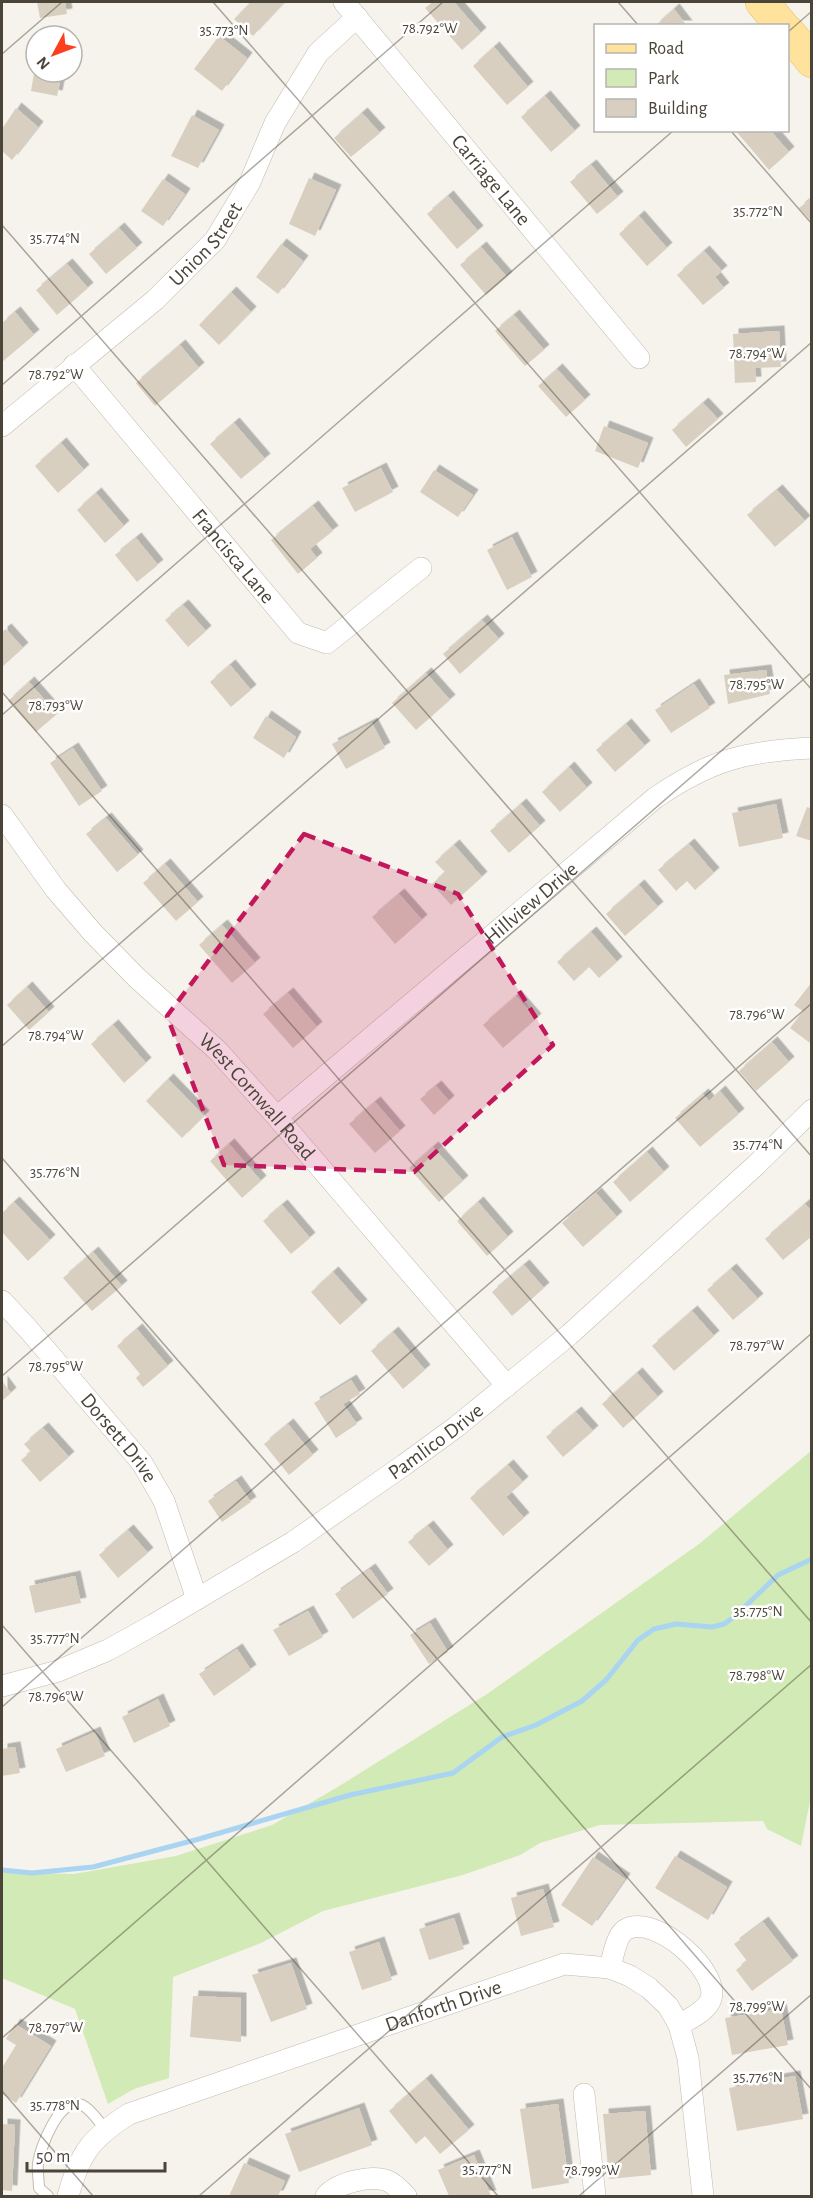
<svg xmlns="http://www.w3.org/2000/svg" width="813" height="2198" font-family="'Alegreya Sans',sans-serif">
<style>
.green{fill:#d2eab5}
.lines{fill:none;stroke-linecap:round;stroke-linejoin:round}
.stream{stroke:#a9d4f2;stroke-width:5}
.building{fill:#d8cfc1;filter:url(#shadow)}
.lane-casing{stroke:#c2bbae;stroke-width:12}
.street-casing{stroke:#c2bbae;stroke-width:22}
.primary-casing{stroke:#e6c16a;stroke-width:34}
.lane{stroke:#fff;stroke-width:10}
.street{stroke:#fff;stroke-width:21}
.primary{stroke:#ffe39c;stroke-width:33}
.marked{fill:#c2185b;fill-opacity:0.2;stroke:#c2185b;stroke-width:4.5;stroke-dasharray:12 8;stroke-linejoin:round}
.ticks{fill:none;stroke:#4b4439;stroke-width:1.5;stroke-opacity:0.45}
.labels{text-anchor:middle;stroke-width:5;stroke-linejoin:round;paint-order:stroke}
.street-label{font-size:21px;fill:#4b4439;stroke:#fff}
.ticks-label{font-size:15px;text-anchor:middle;fill:#4b4439;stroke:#fff;stroke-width:5;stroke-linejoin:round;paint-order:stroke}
</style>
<defs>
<filter id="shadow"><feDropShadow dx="5.5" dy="-5.5" stdDeviation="0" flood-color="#0004"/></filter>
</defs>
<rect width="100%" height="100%" fill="#f6f3ec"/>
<path class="green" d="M 811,1451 L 812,1791 L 801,1846 L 767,1829 L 763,1821 L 600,1825 L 540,1843 L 520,1855 L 463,1875 L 323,1911 L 261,1943 L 173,1977 L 169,2078 L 134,2089 L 108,2104 L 75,2009 L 2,1978 L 2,1872 L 74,1874 L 176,1856 L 272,1825 L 336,1788 L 487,1694 L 699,1544 Z"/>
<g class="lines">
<path class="stream" d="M 2,1870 L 32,1873 L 93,1867 L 199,1839 L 350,1795 L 453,1773 L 502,1737 L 536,1725 L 582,1701 L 606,1680 L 638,1640 L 654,1629 L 676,1624 L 712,1627 L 724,1624 L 734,1617 L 778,1575 L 812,1559"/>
</g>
<g class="building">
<path d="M 37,2 L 65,2 L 67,14 L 40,18 Z"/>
<path d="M 251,2 L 285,2 L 253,36 L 234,19 Z"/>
<path d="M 433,2 L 454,2 L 481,33 L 462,50 L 425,8 Z"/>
<path d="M 674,9 L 687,26 L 655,26 Z"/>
<path d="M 219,36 L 247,58 L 222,91 L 194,69 Z"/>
<path d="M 494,47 L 528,87 L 507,105 L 473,66 Z"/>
<path d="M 35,67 L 36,72 L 62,72 L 57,96 L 31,91 Z"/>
<path d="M 545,96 L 575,131 L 551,152 L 521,117 Z"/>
<path d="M 16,108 L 38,127 L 12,160 L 2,151 L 2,129 Z"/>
<path d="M 362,113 L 380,133 L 351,157 L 334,138 Z"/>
<path d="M 192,115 L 219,130 L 198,168 L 171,156 Z"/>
<path d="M 735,130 L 770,130 L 789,152 L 769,170 Z"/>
<path d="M 591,165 L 618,197 L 597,214 L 570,182 Z"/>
<path d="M 309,178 L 336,190 L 315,236 L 289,224 Z"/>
<path d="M 163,179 L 185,194 L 163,226 L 141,211 Z"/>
<path d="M 448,196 L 478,231 L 457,249 L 427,214 Z"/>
<path d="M 812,198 L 812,222 L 799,208 Z"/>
<path d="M 639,216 L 667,248 L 647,266 L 619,234 Z"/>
<path d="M 119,228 L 137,248 L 106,274 L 89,254 Z"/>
<path d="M 281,244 L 303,261 L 278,294 L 256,277 Z"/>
<path d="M 481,247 L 507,277 L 486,295 L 460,265 Z"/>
<path d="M 704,251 L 722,271 L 715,277 L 724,288 L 703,305 L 677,275 Z"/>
<path d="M 67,264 L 88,288 L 57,315 L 36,290 Z"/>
<path d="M 231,292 L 251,312 L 219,345 L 199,325 Z"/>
<path d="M 15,312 L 34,335 L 2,362 L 2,323 Z"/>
<path d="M 514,315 L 544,350 L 525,366 L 495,331 Z"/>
<path d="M 779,331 L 781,367 L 755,368 L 756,382 L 735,383 L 733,334 Z"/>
<path d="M 180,345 L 199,368 L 155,406 L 136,383 Z"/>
<path d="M 557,369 L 585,400 L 566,417 L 538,386 Z"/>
<path d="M 703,403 L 718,419 L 686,447 L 672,430 Z"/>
<path d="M 234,423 L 265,459 L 241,479 L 210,444 Z"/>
<path d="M 604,426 L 648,443 L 638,468 L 595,451 Z"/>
<path d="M 61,443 L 84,470 L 58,493 L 35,466 Z"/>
<path d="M 381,468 L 393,492 L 355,512 L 342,488 Z"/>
<path d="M 434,470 L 473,495 L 458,517 L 420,492 Z"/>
<path d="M 777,490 L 805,521 L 775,547 L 747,515 Z"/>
<path d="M 96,493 L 124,526 L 105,543 L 77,510 Z"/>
<path d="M 313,506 L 333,531 L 310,549 L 317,558 L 298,574 L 271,540 Z"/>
<path d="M 512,537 L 532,577 L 507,590 L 487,550 Z"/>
<path d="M 136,538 L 158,565 L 137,582 L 115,555 Z"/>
<path d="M 183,605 L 206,631 L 188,647 L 165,620 Z"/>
<path d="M 482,620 L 499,639 L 460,674 L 443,654 Z"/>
<path d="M 6,629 L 23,648 L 2,667 L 2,632 Z"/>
<path d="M 230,665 L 251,690 L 231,707 L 210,682 Z"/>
<path d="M 766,670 L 770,694 L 728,704 L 724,675 Z"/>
<path d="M 426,673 L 450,700 L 416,730 L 392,703 Z"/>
<path d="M 29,682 L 57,714 L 36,732 L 8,701 Z"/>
<path d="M 694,684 L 710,708 L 671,733 L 655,710 Z"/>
<path d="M 266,716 L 296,737 L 284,758 L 253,738 Z"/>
<path d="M 372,723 L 385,748 L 346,769 L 332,744 Z"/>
<path d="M 626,724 L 645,746 L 615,772 L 596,750 Z"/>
<path d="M 73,748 L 102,791 L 79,806 L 50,763 Z"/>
<path d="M 569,767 L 587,788 L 560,812 L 542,792 Z"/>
<path d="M 521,804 L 540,826 L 509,853 L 490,831 Z"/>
<path d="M 776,804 L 783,838 L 739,847 L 732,813 Z"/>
<path d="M 807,807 L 812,809 L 812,841 L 796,836 Z"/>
<path d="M 106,818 L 138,855 L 117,872 L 86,834 Z"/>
<path d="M 689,844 L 714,873 L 695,890 L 687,881 L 676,891 L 658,870 Z"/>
<path d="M 454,845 L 482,877 L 451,905 L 432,884 L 445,872 L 435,862 Z"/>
<path d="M 165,864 L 198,902 L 176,921 L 143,883 Z"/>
<path d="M 639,885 L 658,907 L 625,936 L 606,914 Z"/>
<path d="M 399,894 L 422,920 L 395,944 L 372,917 Z"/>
<path d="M 222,925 L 255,963 L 232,983 L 199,945 Z"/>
<path d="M 591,932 L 617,962 L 599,978 L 589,967 L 574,981 L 557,962 Z"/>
<path d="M 812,982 L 812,1042 L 810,1043 L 790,1028 L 803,1011 L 794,1005 Z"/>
<path d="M 27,987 L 49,1012 L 29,1030 L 7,1005 Z"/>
<path d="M 288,993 L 317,1027 L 293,1048 L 263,1014 Z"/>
<path d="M 516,996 L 536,1019 L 503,1048 L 483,1025 Z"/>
<path d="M 113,1025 L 146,1063 L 124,1083 L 91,1044 Z"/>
<path d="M 772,1042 L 789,1062 L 756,1091 L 739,1071 Z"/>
<path d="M 168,1079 L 204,1116 L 182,1138 L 146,1101 Z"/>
<path d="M 436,1086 L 449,1101 L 434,1115 L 420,1099 Z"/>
<path d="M 720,1091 L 739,1114 L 700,1147 L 675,1118 L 703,1094 L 709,1101 Z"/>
<path d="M 375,1102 L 400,1131 L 375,1153 L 349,1124 Z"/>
<path d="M 229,1144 L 261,1181 L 242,1198 L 210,1161 Z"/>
<path d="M 433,1147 L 463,1181 L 439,1202 L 409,1168 Z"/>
<path d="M 647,1152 L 664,1172 L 630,1202 L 613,1182 Z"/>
<path d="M 596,1193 L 617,1217 L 583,1247 L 562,1223 Z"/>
<path d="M 14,1202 L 50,1240 L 28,1261 L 2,1232 L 2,1213 Z"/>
<path d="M 478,1202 L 508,1237 L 487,1256 L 457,1221 Z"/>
<path d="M 805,1204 L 812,1211 L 812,1236 L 783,1260 L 765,1239 Z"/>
<path d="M 282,1205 L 310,1238 L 291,1254 L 263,1221 Z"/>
<path d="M 93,1252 L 122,1286 L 92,1311 L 63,1278 Z"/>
<path d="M 524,1265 L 544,1288 L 512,1316 L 492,1292 Z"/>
<path d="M 731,1269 L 758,1299 L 733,1320 L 707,1290 Z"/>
<path d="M 333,1272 L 362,1305 L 340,1325 L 311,1292 Z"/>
<path d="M 692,1311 L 714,1336 L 674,1371 L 652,1346 Z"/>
<path d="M 137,1329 L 168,1366 L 143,1387 L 136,1378 L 140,1374 L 117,1346 Z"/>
<path d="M 393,1332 L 425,1370 L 403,1389 L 371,1351 Z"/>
<path d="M 637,1373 L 658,1397 L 623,1428 L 602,1404 Z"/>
<path d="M 351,1380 L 360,1394 L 343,1404 L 357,1424 L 336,1438 L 314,1403 Z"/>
<path d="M 2,1381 L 11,1393 L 2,1401 Z"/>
<path d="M 576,1412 L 593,1431 L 563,1457 L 546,1437 Z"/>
<path d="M 288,1424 L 313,1455 L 289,1475 L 264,1444 Z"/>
<path d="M 43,1428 L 69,1457 L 40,1482 L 21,1460 L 31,1452 L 24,1444 Z"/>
<path d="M 508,1465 L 523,1482 L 506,1497 L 524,1518 L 503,1536 L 470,1498 Z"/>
<path d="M 236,1481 L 251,1502 L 222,1522 L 208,1501 Z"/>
<path d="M 428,1526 L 448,1550 L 429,1566 L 408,1542 Z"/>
<path d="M 128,1530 L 148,1553 L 118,1578 L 99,1555 Z"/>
<path d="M 370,1569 L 388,1594 L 353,1619 L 335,1594 Z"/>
<path d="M 75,1576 L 81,1603 L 35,1613 L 29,1586 Z"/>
<path d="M 308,1611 L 323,1637 L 289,1656 L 273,1630 Z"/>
<path d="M 430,1623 L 448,1652 L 429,1664 L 410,1635 Z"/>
<path d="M 237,1649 L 251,1670 L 214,1696 L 199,1674 Z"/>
<path d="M 158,1699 L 170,1726 L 134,1743 L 122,1717 Z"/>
<path d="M 95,1732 L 105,1756 L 66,1772 L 56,1749 Z"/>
<path d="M 15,1747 L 20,1773 L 2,1776 L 2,1749 Z"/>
<path d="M 675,1856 L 727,1887 L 708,1920 L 655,1888 Z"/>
<path d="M 593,1857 L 625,1879 L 592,1926 L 561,1905 Z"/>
<path d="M 543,1889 L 554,1927 L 521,1936 L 511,1898 Z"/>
<path d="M 454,1918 L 464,1949 L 429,1960 L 419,1929 Z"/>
<path d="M 763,1922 L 793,1961 L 752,1991 L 736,1970 L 747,1961 L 734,1944 Z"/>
<path d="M 379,1942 L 392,1980 L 362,1990 L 349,1952 Z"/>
<path d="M 291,1963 L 307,2009 L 271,2022 L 252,1975 Z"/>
<path d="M 193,1996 L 241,1998 L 241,2042 L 190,2037 Z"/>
<path d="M 781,2009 L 788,2045 L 732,2055 L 725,2018 Z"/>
<path d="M 15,2024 L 51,2046 L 16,2103 L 2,2094 L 2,2068 L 16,2045 L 6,2039 Z"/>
<path d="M 795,2076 L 803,2119 L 737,2131 L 729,2088 Z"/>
<path d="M 426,2079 L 469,2130 L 440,2154 L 425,2136 L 416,2144 L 389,2111 Z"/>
<path d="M 558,2104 L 569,2183 L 532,2189 L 520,2109 Z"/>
<path d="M 359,2108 L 372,2145 L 299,2172 L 285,2134 Z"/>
<path d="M 645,2111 L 651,2175 L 609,2179 L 603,2114 Z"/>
<path d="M 2,2124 L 15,2125 L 12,2191 L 2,2190 Z"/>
<path d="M 474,2155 L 491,2196 L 449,2196 L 438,2170 Z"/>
<path d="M 244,2163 L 285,2181 L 278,2196 L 229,2196 Z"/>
</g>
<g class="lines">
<defs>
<path id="lane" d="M 48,2196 L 39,2188 C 39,2180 37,2171 38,2164 C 40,2147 60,2095 82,2105 C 91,2109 99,2122 105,2129"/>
<g id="street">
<path id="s1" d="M 344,2 L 639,358"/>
<path id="s2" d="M 74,365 L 298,633 L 327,643 L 421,568"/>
<path id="s3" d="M 2,426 L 155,300 L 215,240 L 250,182 L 275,123 L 318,53 L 357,17"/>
<path id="s4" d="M 2,815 L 56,890 L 93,933 L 136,977 L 218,1051 L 277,1117 L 507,1386"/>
<path id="s5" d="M 277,1117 L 655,798 C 710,760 746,751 812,748"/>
<path id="s6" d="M 2,1301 L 29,1330 L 142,1463 L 164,1501 L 197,1599"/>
<path id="s7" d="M 2,1686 L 58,1671 L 108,1650 L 153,1625 L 293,1542 L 404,1465 L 456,1427 L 569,1335 L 756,1165 L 812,1110"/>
<path d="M 610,1968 C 613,1957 616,1936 625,1930 C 653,1911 727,1975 709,2003 C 703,2013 689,2019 679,2025"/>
<path d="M 584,2094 L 595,2196"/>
<path id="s8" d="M 68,2196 C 80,2153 91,2138 129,2114 L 564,1964 L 610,1968 L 630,1976 L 649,1988 L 668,2006 L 679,2025 L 688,2058 L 703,2196"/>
<path d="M 326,2196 C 337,2183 371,2174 388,2181 C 395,2184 401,2191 406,2196"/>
</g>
<g id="primary">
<path d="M 762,2 L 782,26"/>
<path d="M 788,32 L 812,61"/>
</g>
</defs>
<use href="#lane" class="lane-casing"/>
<use href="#street" class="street-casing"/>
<use href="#primary" class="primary-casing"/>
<use href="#lane" class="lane"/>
<use href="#street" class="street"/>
<use href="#primary" class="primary"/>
</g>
<path class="marked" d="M 304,834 L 458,894 L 553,1045 L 414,1172 L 224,1165 L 167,1016 Z"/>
<path class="ticks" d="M 213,2 L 812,690M 618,2 L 639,26M 788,32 L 812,11M 2,54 L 62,2M 730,130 L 812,224M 2,225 L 812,1157M 2,385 L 443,2M 2,692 L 812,1623M 2,715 L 674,130M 2,1046 L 812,342M 2,1158 L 812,2090M 2,1376 L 812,672M 2,1625 L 498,2196M 2,1707 L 812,1003M 2,2038 L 812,1333M 2,2091 L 93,2196M 199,2196 L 812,1664M 579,2196 L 812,1994"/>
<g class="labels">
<g class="street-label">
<text dy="7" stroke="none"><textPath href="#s1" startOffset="231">Carriage Lane</textPath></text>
<text dy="7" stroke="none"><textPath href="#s3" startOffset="274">Union Street</textPath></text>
<text dy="7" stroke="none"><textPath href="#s2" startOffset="249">Francisca Lane</textPath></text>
<text dy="7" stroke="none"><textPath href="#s5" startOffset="332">Hillview Drive</textPath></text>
<text dy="7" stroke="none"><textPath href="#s4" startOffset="381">West Cornwall Road</textPath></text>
<text dy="7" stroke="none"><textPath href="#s6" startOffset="180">Dorsett Drive</textPath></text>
<text dy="7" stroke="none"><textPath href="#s7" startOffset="501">Pamlico Drive</textPath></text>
<text dy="7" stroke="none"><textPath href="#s8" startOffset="438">Danforth Drive</textPath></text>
</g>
</g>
<g class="ticks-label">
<text x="430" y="33">78.792°W</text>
<text x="224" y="35">35.773°N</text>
<text x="758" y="216">35.772°N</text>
<text x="55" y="243">35.774°N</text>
<text x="757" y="358">78.794°W</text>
<text x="56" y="379">78.792°W</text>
<text x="757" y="689">78.795°W</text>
<text x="56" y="710">78.793°W</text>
<text x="757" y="1019">78.796°W</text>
<text x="56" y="1040">78.794°W</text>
<text x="758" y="1149">35.774°N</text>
<text x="55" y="1177">35.776°N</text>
<text x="757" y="1350">78.797°W</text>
<text x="56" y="1371">78.795°W</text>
<text x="758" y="1616">35.775°N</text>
<text x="55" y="1643">35.777°N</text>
<text x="757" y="1680">78.798°W</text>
<text x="56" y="1701">78.796°W</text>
<text x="757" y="2011">78.799°W</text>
<text x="56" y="2032">78.797°W</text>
<text x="758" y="2082">35.776°N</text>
<text x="55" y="2110">35.778°N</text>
<text x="487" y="2174">35.777°N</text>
<text x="592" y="2175">78.799°W</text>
</g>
<rect width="813" height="2198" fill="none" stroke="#4b4439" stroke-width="6"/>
<rect x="594" y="24" width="195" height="108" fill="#ffffff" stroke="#b7b4b0" stroke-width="1.5"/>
<rect x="606" y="44" width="30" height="9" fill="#ffe39c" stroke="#b7b4b0" stroke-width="1.5"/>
<text x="648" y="54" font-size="18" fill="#4b4439">Road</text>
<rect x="606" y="69" width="30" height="18" fill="#d2eab5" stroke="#b7b4b0" stroke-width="1.5"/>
<text x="648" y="84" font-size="18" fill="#4b4439">Park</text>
<rect x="606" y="99" width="30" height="18" fill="#d8cfc1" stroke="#b7b4b0" stroke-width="1.5"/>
<text x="648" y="114" font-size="18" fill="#4b4439">Building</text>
<g transform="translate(54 54) rotate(229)"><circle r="28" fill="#ffffff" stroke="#b7b4b0" stroke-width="1.5"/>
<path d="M0-4.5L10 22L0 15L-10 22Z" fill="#fc3f1d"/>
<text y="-9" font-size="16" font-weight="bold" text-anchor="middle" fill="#4b4439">N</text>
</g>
<path d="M27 2162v9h138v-9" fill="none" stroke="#4b4439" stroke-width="3"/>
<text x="36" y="2162" font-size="18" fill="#4b4439" stroke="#ffffff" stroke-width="4.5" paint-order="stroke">50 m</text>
</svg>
